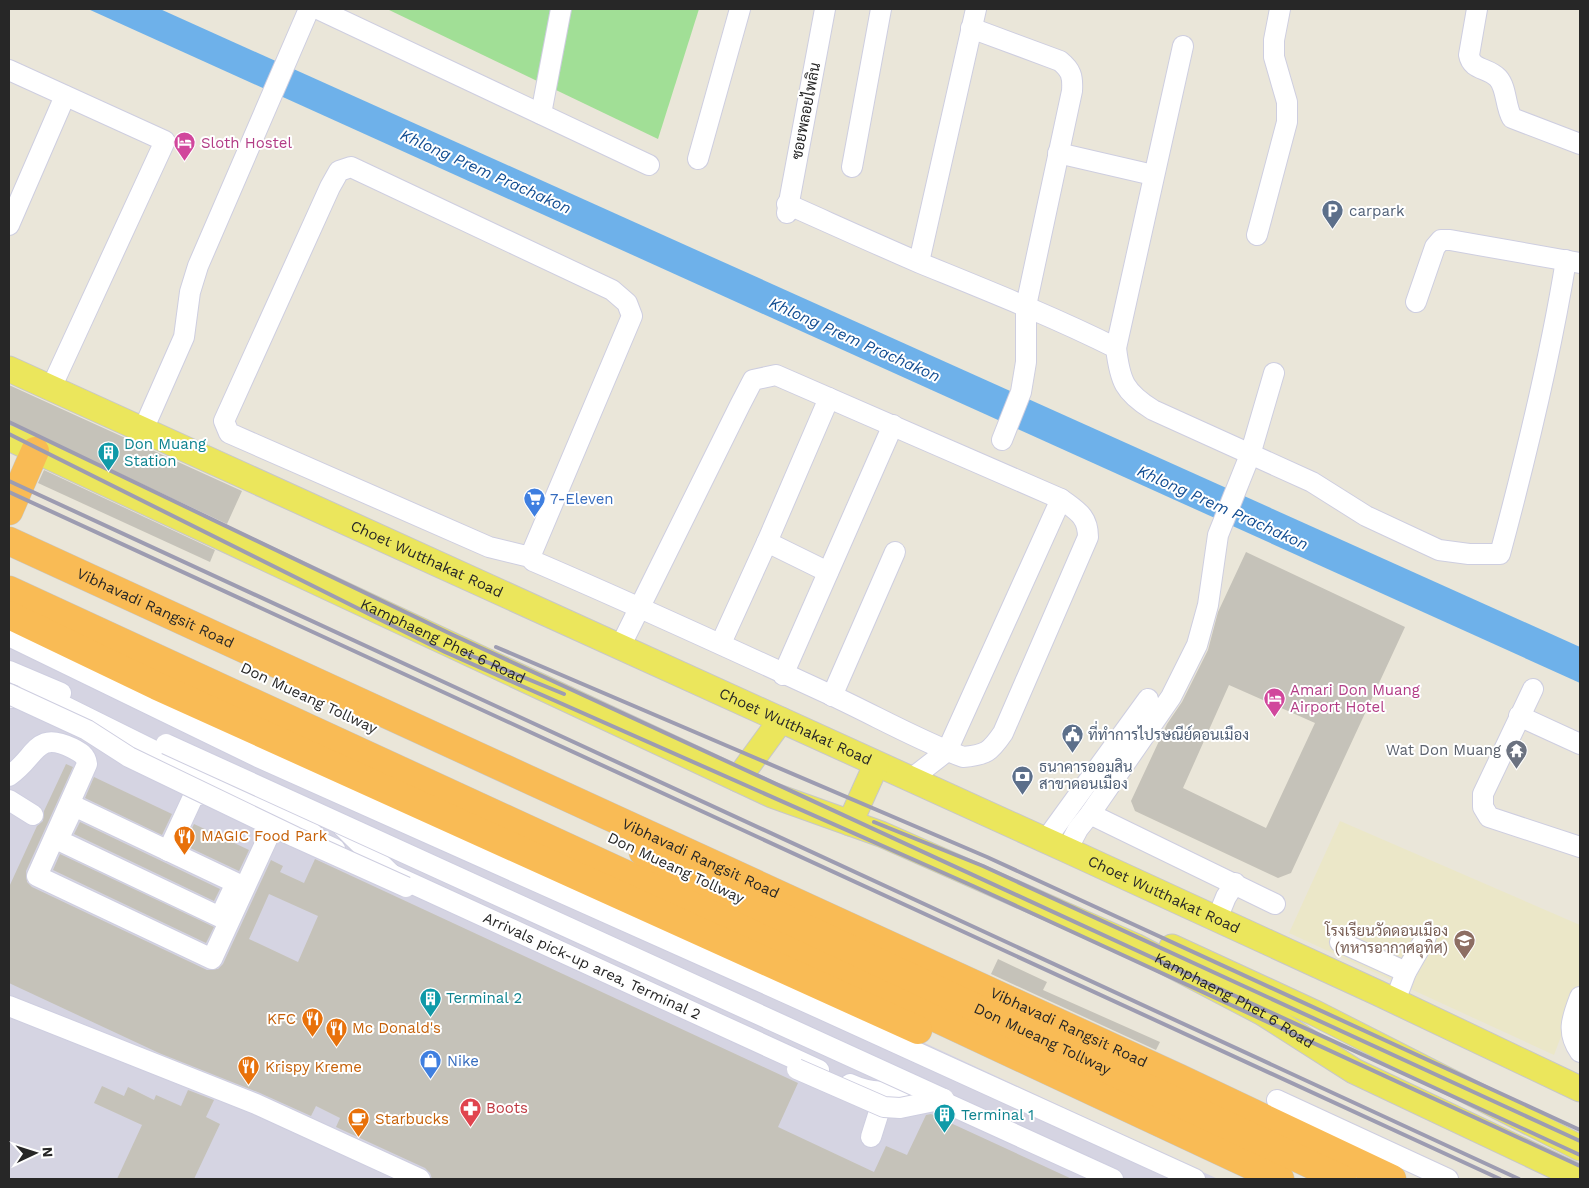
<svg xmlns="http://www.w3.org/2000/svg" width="1589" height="1188" font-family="'Work Sans',Sarabun,sans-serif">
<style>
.education{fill:#ebe7c8}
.airport{fill:#d5d4e2}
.green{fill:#a1df96}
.water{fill:#6eb1ea}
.building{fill:#c5c2b9;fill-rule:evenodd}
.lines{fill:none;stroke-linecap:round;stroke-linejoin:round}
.minor-casing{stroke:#cecee0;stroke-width:22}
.major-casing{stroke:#c7c7c7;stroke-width:27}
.highway-casing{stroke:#c7c7c7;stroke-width:29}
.minor{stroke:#fff;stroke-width:20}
.major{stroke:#ebe65c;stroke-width:25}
.highway{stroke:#f9bb55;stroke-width:28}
.rail{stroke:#9d9cb1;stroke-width:4}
.minor-bridge-casing{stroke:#cecee0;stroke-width:22;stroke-linecap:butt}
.minor-bridge{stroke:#fff;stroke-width:20}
.labels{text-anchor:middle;stroke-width:4;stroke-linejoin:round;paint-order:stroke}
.street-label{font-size:15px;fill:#272727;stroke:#fff}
.hotel-label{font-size:15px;fill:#b23c85;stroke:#fff;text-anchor:start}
.service-label{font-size:15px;fill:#4e5e75;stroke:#fff;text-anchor:start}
.culture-label{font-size:15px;fill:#0d838f;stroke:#fff;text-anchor:start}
.shop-label{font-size:15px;fill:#366cbe;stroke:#fff;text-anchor:start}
.worship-label{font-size:15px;fill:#5b616d;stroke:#fff;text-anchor:end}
.food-label{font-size:15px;fill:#c56008;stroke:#fff;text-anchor:start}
.education-label{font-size:15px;fill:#785e54;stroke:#fff;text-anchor:end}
.health-label{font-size:15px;fill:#be3a42;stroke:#fff;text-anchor:start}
.water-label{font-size:16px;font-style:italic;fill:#114c91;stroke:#fff}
</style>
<rect width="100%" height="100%" fill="#eae6d9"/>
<path class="education" d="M 1340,821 L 1580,925 L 1580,986 L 1554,1055 L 1289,933 Z"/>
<path class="airport" d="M 9,619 L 888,1026 L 1218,1179 L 9,1179 Z"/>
<path class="green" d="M 387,9 L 699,9 L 658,139 Z"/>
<path class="water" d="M 88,9 L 160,9 L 1580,647 L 1580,683 Z"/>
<g class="building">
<path d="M 9,385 L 242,491 L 227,524 L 42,437 L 9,424 Z"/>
<path d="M 44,470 L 215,550 L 210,562 L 38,483 Z"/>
<path d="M 1246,552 L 1405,627 L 1291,873 L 1278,878 L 1135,811 L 1131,801 L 1167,724 L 1182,702 L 1208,650 L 1218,612 ZM 1229,685 L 1315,723 L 1266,828 L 1183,788 Z"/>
<path d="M 66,764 L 73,767 L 26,871 L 27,882 L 32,887 L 207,970 L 218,969 L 223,964 L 271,860 L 283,866 L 280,872 L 304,883 L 315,859 L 798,1083 L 778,1127 L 874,1172 L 886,1146 L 907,1155 L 926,1115 L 931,1114 L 1072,1179 L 432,1179 L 430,1173 L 425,1168 L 336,1127 L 340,1118 L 316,1106 L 311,1116 L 260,1093 L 159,1053 L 9,983 L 9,887 L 37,826 L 43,821 L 44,811 ZM 269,894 L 318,916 L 298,962 L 249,939 Z"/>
<path d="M 94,777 L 172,814 L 162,835 L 85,798 Z"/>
<path d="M 80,822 L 220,889 L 214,901 L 74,834 Z"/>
<path d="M 194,824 L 249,850 L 239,871 L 184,845 Z"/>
<path d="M 60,854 L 214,927 L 206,943 L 53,870 Z"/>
<path d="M 998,959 L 1047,982 L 1043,990 L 1160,1042 L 1156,1050 L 991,974 Z"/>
<path d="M 102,1086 L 124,1096 L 128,1087 L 154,1100 L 156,1095 L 181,1106 L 188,1090 L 214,1100 L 206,1117 L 220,1124 L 194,1179 L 117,1179 L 142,1125 L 94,1103 Z"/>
</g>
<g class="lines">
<defs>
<g id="minor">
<path d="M 318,9 L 649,165"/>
<path d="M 1477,9 L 1469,55 C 1472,71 1488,67 1498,78 C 1507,88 1505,106 1512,118 L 1580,144"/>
<path d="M 971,28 L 1060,61 C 1071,70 1073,76 1072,91 L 1026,306 L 1026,362 L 1021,392 L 1002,440"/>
<path d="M 9,70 L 165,141 L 51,388"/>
<path d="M 541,114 L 561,9"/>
<path d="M 1058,153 L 1153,175"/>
<path d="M 698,159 L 740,9"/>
<path d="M 852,167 L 881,9"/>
<path d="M 787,204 C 832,224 876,244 920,263 C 986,290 1052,316 1116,348 C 1120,381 1124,392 1153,410 L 1312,482 L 1366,516 L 1439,550 L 1469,554 L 1500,554 C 1526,457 1550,360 1566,260"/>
<path d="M 787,213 L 825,9"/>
<path d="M 9,225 L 65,96"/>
<path d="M 1257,235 L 1287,122 L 1287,102 L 1274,57 L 1274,40 L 1280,9"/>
<path d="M 919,262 L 976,9"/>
<path d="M 1416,302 L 1435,247 L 1441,240 L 1450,240 L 1580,263"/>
<path d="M 1116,348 L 1183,46"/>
<path d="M 143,430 L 184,337 L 190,292 L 198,266 L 309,9"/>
<path d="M 530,557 L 632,316 L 627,303 L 612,290 L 351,167 L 339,171 L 330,187 L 224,421 L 229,433 L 489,547 L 530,557 L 533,561 C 634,604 733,650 833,696 C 876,716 918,740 963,757 C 986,755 990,752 1003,733 L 1088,537 C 1088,516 1077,511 1061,499 L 776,375 L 753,380 L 740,405 L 620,647"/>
<path d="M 828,572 L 767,542 L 829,398"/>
<path d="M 9,636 L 258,757 L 795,997 L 1195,1179"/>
<path d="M 721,643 L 767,542"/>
<path d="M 9,671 L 61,693"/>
<path d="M 783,675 L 893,425"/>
<path d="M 1533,689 L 1483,794 L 1483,807 L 1489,817 L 1580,847"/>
<path d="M 832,696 L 895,552"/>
<path d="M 13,698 C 31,692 47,699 64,706 L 304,825 L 322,843 L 335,849"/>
<path d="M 1519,716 L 1580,744"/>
<path d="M 9,776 C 37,757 35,730 72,748 C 80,752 86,755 87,764 L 37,876 L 212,959 L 269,835 L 271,820 L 265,811"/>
<path d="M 911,779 L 947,751 L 1061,499"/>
<path d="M 9,800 L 33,815"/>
<path d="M 74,806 L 236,883 L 220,917 L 58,840 Z"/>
<path d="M 1090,814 L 1275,904"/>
<path d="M 342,826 L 391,874"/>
<path d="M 1045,841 L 1148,699"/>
<path d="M 1067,850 L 1078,829 L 1090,814 L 1171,697 L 1197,645 L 1208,605 L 1218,535 L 1250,455 L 1274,373"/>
<path d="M 168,851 L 193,797 L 204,793"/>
<path id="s1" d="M 391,874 L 819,1070"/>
<path d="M 1217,919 L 1226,897 L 1235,883"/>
<path d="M 1340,942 L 1406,972"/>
<path d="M 1580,997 C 1572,1018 1566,1032 1580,1052"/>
<path d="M 1395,1001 L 1406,972 L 1426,937"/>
<path d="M 9,1006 L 256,1104 L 420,1179"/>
<path d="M 850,1084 C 872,1094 887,1093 910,1086"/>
<path d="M 926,1094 L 1113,1179"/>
<path d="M 1277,1100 L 1448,1179"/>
<path d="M 871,1137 L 883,1099 L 892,1093"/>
</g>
<g id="major">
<path id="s2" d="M 9,369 L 1067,850 L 1378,993 L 1580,1089"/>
<path id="s3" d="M 9,438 L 772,795 L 881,834 L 1135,946 L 1263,1013 L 1354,1071 L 1580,1178"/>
<path d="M 738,779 L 781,720"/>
<path d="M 850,823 L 876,765"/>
<path d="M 1172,947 L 1315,1013 L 1580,1148"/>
</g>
<g id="highway">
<path d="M 9,511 L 35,451"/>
<path id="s4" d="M 9,541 L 1179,1078 L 1392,1179"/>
<path d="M 9,590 L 829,968 L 1280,1179"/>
<path d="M 9,615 L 157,686 L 918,1030"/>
<path id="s5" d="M 643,852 L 1342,1179"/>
</g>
</defs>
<use href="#minor" class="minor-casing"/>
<use href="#major" class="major-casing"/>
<use href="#highway" class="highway-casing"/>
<use href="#minor" class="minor"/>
<use href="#major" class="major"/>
<use href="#highway" class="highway"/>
<g class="rail">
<path d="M 9,422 L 453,635 L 1580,1155"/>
<path d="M 9,434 L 445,652 L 973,886 L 1580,1166"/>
<path d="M 9,481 L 1519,1179"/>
<path d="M 9,492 L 1500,1179"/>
<path d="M 496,647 L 987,857 L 1580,1130"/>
<path d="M 465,653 L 564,694"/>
<path d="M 874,822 L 983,866 L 1580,1141"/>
</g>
<defs>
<g id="minor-bridge">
<path d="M 9,694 L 87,730 L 129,757 L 295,837 L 406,887"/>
<path d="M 166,744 L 944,1099"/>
<path d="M 797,1069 L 884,1107 L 900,1108 L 944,1099"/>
</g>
</defs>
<use href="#minor-bridge" class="minor-bridge-casing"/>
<use href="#minor-bridge" class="minor-bridge"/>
</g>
<defs>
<symbol id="hotel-pin" viewBox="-11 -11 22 30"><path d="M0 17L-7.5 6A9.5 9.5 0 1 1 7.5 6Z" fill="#d1479c" stroke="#fff"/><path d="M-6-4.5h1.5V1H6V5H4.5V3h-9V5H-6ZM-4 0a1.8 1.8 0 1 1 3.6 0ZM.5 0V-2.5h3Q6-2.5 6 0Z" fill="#fff"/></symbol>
<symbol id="parking-pin" viewBox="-11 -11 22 30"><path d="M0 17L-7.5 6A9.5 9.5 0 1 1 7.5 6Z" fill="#5c6f8a" stroke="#fff"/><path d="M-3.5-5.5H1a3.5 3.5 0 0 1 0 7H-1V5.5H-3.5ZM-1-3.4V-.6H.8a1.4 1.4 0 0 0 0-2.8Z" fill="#fff"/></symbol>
<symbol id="building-pin" viewBox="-11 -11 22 30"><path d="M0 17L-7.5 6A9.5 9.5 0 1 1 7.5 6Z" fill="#0f9aa8" stroke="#fff"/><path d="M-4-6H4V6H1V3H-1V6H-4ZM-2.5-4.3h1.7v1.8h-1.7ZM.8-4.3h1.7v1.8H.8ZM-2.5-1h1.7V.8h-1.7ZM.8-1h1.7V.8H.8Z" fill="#fff"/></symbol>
<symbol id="supermarket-pin" viewBox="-11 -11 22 30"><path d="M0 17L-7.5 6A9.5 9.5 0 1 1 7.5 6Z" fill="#3f7fe0" stroke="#fff"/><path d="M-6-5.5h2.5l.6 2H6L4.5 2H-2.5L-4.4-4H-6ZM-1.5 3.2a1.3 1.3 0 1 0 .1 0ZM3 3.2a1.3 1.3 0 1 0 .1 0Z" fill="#fff"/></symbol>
<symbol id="civic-pin" viewBox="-11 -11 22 30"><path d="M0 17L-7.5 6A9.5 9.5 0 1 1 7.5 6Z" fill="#5c6f8a" stroke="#fff"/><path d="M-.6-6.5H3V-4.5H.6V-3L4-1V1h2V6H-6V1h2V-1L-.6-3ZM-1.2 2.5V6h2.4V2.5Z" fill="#fff"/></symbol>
<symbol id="temple-pin" viewBox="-11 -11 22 30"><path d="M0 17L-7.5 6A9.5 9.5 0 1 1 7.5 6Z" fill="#6b7280" stroke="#fff"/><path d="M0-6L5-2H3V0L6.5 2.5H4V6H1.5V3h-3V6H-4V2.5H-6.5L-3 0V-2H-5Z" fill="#fff"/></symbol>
<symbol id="bank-pin" viewBox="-11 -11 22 30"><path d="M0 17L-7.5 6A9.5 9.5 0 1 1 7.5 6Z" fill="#5c6f8a" stroke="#fff"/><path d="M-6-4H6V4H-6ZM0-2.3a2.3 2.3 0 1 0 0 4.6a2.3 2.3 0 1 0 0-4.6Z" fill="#fff"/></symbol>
<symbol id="restaurant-pin" viewBox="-11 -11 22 30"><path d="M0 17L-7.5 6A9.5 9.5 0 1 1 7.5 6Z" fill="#e8710a" stroke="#fff"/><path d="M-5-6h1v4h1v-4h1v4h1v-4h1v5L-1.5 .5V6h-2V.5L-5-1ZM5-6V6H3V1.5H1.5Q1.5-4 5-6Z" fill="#fff"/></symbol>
<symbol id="school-pin" viewBox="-11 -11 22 30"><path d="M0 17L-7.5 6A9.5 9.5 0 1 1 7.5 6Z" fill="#8d6e63" stroke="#fff"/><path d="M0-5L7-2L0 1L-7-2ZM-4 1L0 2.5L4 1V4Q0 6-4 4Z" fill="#fff"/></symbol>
<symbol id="shop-pin" viewBox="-11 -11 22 30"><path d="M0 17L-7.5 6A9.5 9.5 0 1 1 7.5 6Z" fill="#3f7fe0" stroke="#fff"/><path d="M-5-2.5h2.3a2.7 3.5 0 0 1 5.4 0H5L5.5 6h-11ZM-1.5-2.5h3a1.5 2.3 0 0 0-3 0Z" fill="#fff"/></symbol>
<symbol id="pharmacy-pin" viewBox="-11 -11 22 30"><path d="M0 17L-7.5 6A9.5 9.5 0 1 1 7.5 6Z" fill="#e0444e" stroke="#fff"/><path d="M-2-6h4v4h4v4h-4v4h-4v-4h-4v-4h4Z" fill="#fff"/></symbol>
<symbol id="cafe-pin" viewBox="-11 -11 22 30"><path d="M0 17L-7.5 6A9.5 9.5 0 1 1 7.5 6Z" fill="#e8710a" stroke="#fff"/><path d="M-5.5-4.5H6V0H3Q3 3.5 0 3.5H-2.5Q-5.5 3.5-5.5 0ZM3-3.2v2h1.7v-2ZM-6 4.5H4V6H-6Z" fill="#fff"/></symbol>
</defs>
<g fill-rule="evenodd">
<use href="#hotel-pin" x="172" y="130" width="25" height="34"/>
<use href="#parking-pin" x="1320" y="198" width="25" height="34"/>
<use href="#building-pin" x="96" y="440" width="25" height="34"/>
<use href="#supermarket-pin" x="522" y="486" width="25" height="34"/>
<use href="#hotel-pin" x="1262" y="686" width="25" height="34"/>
<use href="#civic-pin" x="1060" y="722" width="25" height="34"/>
<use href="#temple-pin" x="1504" y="738" width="25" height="34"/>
<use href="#bank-pin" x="1010" y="764" width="25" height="34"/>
<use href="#restaurant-pin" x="172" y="824" width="25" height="34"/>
<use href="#school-pin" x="1452" y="928" width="25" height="34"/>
<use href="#building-pin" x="418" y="986" width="25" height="34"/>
<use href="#restaurant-pin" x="300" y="1006" width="25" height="34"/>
<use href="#restaurant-pin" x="324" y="1016" width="25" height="34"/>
<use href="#shop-pin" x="418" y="1048" width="25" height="34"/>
<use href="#restaurant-pin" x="236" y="1054" width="25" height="34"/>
<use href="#pharmacy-pin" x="458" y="1096" width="25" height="34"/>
<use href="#building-pin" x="932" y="1102" width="25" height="34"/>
<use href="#cafe-pin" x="346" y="1106" width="25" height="34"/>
</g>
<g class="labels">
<g class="street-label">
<text transform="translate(806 111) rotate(-79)" y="5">ซอยพลอยไพลิน</text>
<text dy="5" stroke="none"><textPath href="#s2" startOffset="459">Choet Wutthakat Road</textPath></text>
<text dy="5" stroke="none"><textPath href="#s4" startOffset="161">Vibhavadi Rangsit Road</textPath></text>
<text dy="5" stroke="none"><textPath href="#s3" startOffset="479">Kamphaeng Phet 6 Road</textPath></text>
<text transform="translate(309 698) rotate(25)" y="5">Don Mueang Tollway</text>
<text dy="5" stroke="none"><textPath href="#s2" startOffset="864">Choet Wutthakat Road</textPath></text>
<text dy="5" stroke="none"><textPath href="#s4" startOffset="761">Vibhavadi Rangsit Road</textPath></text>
<text transform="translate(676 868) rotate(25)" y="5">Don Mueang Tollway</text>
<text dy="5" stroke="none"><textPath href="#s2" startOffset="1269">Choet Wutthakat Road</textPath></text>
<text dy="5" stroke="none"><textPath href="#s1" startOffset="221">Arrivals pick-up area, Terminal 2</textPath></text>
<text dy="5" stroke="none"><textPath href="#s3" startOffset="1349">Kamphaeng Phet 6 Road</textPath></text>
<text dy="5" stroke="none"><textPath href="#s4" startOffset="1166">Vibhavadi Rangsit Road</textPath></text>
<text dy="5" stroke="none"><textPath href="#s5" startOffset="441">Don Mueang Tollway</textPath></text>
</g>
<g class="hotel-label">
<text x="201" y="148">Sloth Hostel</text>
<text x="1290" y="695">Amari Don Muang<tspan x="1290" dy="17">Airport Hotel</tspan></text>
</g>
<g class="service-label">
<text x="1349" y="216">carpark</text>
<text x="1088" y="740">ที่ทำการไปรษณีย์ดอนเมือง</text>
<text x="1039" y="772">ธนาคารออมสิน<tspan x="1039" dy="17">สาขาดอนเมือง</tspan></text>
</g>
<g class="culture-label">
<text x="124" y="449">Don Muang<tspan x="124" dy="17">Station</tspan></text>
<text x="446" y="1003">Terminal 2</text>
<text x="961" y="1120">Terminal 1</text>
</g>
<g class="shop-label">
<text x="550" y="504">7-Eleven</text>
<text x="447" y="1066">Nike</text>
</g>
<g class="worship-label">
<text x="1501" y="755">Wat Don Muang</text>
</g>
<g class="food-label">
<text x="201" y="841">MAGIC Food Park</text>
<text x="296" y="1024" text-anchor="end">KFC</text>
<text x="352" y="1033">Mc Donald's</text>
<text x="265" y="1072">Krispy Kreme</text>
<text x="375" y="1124">Starbucks</text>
</g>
<g class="education-label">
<text x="1448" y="936">โรงเรียนวัดดอนเมือง<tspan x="1448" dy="17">(ทหารอากาศอุทิศ)</tspan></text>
</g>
<g class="health-label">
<text x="486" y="1113">Boots</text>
</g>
<g class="water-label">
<text transform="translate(486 171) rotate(24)" y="6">Khlong Prem Prachakon</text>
<text transform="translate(855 339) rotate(24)" y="6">Khlong Prem Prachakon</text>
<text transform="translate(1223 507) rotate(24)" y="6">Khlong Prem Prachakon</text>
</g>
</g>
<rect width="1589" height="1188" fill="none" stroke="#272727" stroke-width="20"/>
<g transform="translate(35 1153) rotate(86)" stroke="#ffffff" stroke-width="4" paint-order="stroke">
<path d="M0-4L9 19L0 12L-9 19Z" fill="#272727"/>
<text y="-8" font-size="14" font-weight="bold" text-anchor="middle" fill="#272727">N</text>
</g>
</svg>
